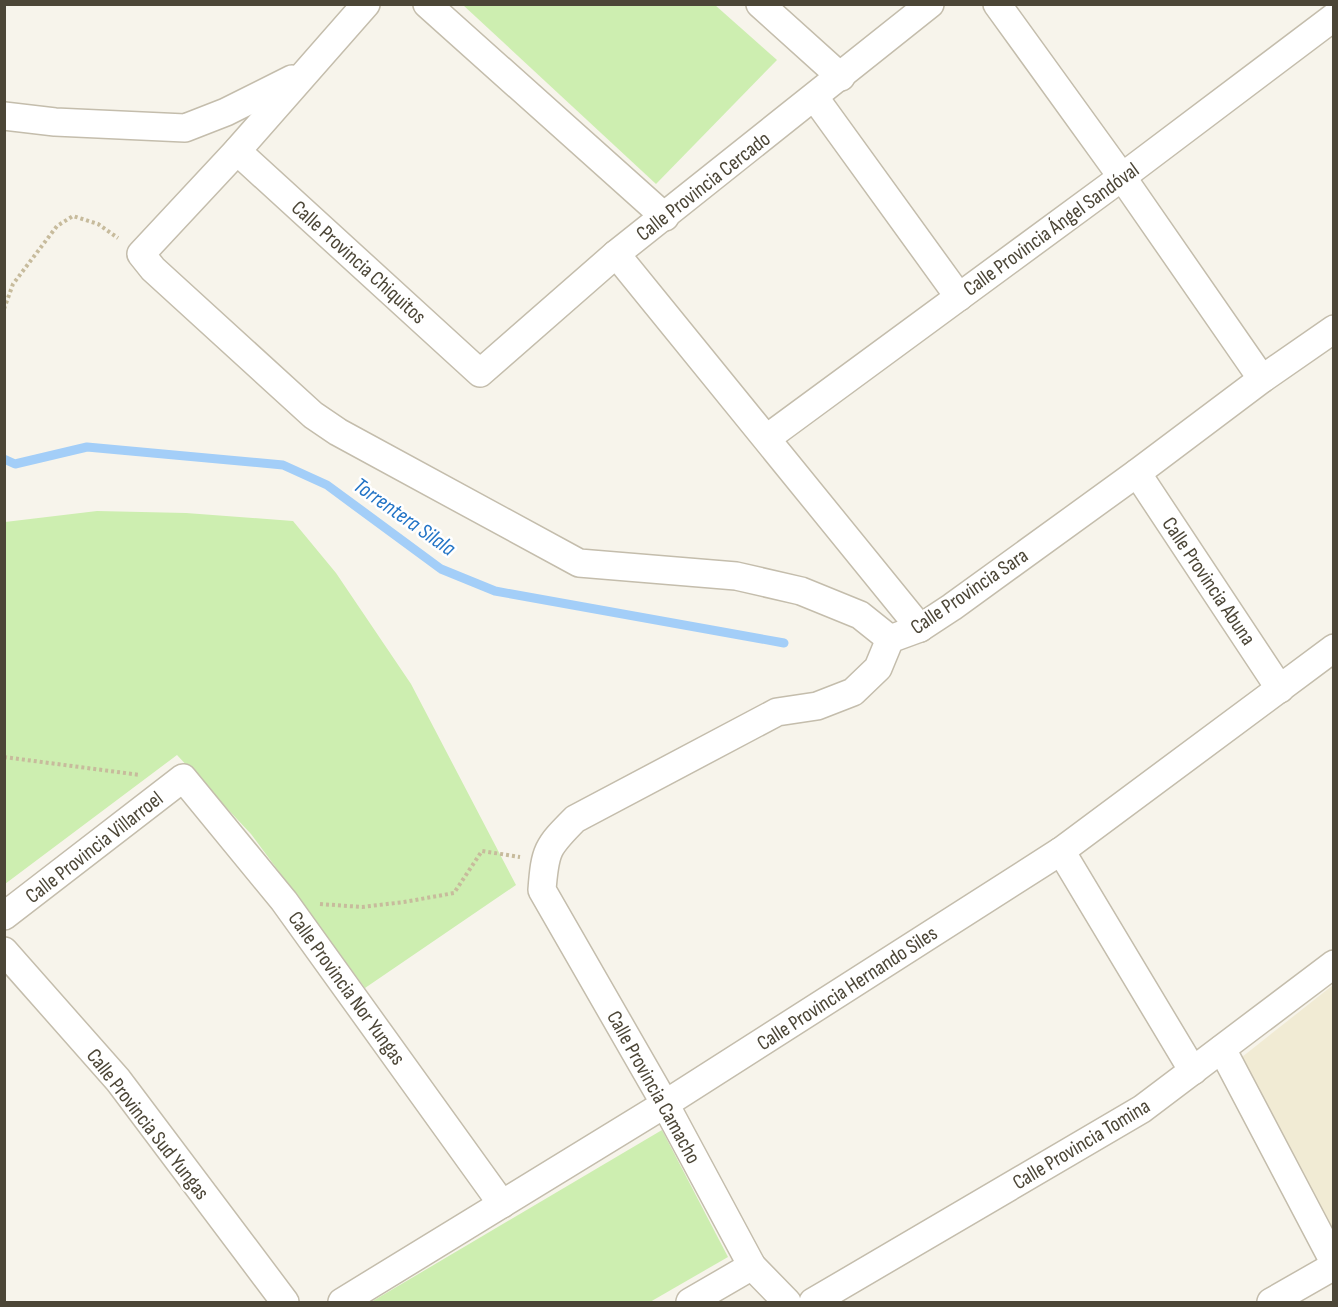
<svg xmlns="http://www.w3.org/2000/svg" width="1338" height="1307" font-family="'Sofia Sans Condensed',sans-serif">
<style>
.education{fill:#f1ebd4}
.green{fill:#cdeeb0}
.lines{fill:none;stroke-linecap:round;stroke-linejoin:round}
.stream{stroke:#a3cef8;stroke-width:9}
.minor-casing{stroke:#c4bdac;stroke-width:30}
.path{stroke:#c7bb9c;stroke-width:4;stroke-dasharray:3 3;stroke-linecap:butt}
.minor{stroke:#fff;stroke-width:27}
.labels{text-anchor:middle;stroke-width:5;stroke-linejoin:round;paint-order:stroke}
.street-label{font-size:21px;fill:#4c4637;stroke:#fff}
.water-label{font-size:22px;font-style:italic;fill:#2374c6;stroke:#fff}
</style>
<rect width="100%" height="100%" fill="#f7f4eb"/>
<path class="education" d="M 1333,985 L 1333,1231 L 1242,1057 Z"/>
<g class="green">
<path d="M 463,5 L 715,5 L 777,60 L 656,184 Z"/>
<path d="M 97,511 L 186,513 L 293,521 L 336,573 L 411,684 L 516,885 L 365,988 L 251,834 L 177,755 L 5,884 L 5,522 Z"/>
<path d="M 662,1130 L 728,1257 L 650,1302 L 371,1302 Z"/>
</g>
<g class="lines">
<path class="stream" d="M 4,459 L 15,464 L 87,447 L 283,465 L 327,485 L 441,569 L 495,591 L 784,643"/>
<defs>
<g id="minor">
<path d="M 366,4 L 237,151 L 141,254 L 153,269 L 313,415 L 338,432 L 579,563 L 736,576 L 801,591 L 860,615 L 890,639"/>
<path d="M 427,4 L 665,217"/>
<path d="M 760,4 L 841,77"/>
<path d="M 997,4 L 1122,177 L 1262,379"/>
<path d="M 815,98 L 959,297"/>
<path d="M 4,116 L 55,122 L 185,128 L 226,112 L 292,79"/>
<path d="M 237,151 L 480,373 L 616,254 L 930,4"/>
<path d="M 616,254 L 920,628"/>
<path d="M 767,438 L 1122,177 L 1334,17"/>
<path d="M 1137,473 L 1280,689"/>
<path d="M 1061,851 L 1193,1071"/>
<path d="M 4,916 L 183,778 L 284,901 L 502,1204"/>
<path d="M 4,951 L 118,1080 L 285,1302"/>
<path d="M 1222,1049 L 1334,1262"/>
<path d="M 342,1302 L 665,1104 L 1061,851 L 1334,648"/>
<path d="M 690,1302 L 752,1266"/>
<path d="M 787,1302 L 752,1266 L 665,1104 L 542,890 C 545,850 547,847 575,819 L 777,712 L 817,706 L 853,692 L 878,668 L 890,639 L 920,628 L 952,607 L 1137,473 L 1262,379 L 1334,329"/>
<path d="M 813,1302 L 1142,1109 L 1334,964"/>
<path d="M 1271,1302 L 1334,1266"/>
</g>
</defs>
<use href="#minor" class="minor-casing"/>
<g class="path">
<path d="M 4,309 L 13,284 L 57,226 L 73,216 L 98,224 L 118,238"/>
<path d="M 4,757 L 140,775"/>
<path d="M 320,904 L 362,907 L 404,902 L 454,893 L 482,851 L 520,857"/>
</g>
<use href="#minor" class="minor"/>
</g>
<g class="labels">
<g class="street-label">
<text transform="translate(703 186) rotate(-38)" y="7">Calle Provincia Cercado</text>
<text transform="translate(1051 229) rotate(-36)" y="7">Calle Provincia Ángel Sandóval</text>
<text transform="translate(359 262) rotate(42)" y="7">Calle Provincia Chiquitos</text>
<text transform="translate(1209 581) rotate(56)" y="7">Calle Provincia Abuna</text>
<text transform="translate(969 591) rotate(-34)" y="7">Calle Provincia Sara</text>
<text transform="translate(94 847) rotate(-38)" y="7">Calle Provincia Villarroel</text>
<text transform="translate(347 988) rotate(54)" y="7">Calle Provincia Nor Yungas</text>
<text transform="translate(847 988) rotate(-33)" y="7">Calle Provincia Hernando Siles</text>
<text transform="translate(654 1087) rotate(61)" y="7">Calle Provincia Camacho</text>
<text transform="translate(148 1124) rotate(52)" y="7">Calle Provincia Sud Yungas</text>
<text transform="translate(1081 1144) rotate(-31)" y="7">Calle Provincia Tomina</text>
</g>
<g class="water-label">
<text transform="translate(405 516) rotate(35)" y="8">Torrentera Silala</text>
</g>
</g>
<rect width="1338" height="1307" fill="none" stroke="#4c4637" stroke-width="12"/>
</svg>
